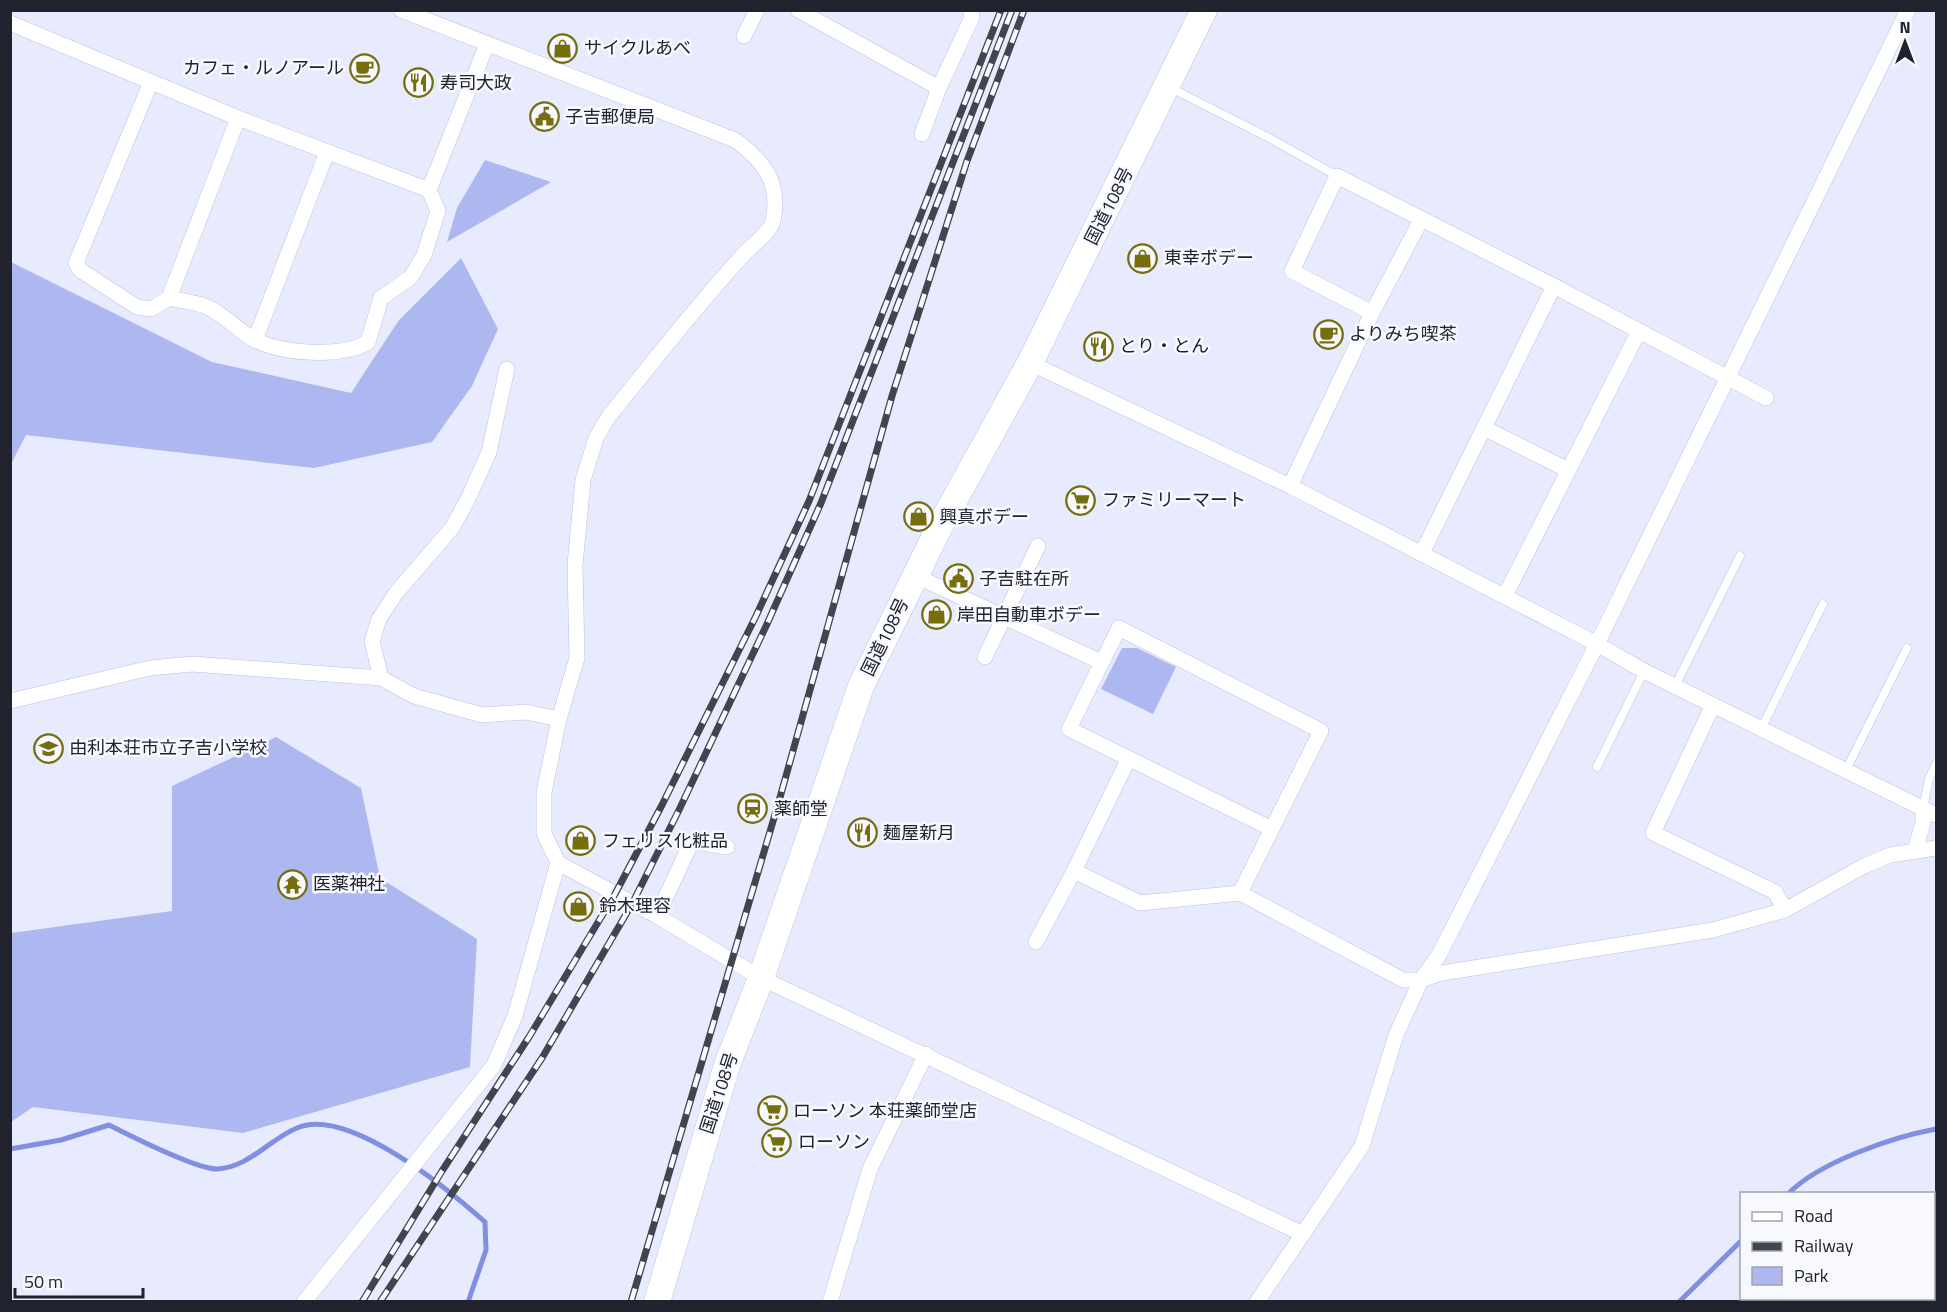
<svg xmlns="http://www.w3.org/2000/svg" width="1947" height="1312" font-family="'Titillium Web','Noto Sans JP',sans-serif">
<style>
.green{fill:#adb8f1}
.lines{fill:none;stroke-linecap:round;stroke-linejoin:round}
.stream{stroke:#818fe0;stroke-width:5}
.service-casing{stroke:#bbc2de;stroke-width:9}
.minor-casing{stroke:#bbc2de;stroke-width:16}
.trunk-casing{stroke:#bbc2de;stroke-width:27}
.service{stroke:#fff;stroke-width:8}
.minor{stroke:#fff;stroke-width:15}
.trunk{stroke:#fff;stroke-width:26}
.rail-casing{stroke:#414550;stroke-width:7}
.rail{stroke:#f8f9ff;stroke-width:4.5;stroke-dasharray:14;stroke-linecap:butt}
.labels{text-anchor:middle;stroke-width:5;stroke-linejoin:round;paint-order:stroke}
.poi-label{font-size:18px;fill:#20232d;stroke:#f8f9ff;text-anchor:start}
.street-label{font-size:18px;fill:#20232d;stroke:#f8f9ff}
</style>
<rect width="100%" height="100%" fill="#e7ebfd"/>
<g class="green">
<path d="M 485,160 L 551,182 L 447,242 L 457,208 Z"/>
<path d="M 461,258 L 498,329 L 472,386 L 432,442 L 314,468 L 26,435 L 11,464 L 11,262 L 212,362 L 351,393 L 399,320 Z"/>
<path d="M 1122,648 L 1137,648 L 1176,667 L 1153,714 L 1101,689 Z"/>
<path d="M 276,737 L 361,788 L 380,878 L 477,939 L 470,1067 L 243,1133 L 33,1107 L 11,1122 L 11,933 L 172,911 L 172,786 Z"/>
</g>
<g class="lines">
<g class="stream">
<path d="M 10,1149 L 61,1140 L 109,1125 C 131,1136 197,1170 218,1169 C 249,1167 270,1139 297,1128 C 347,1106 448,1189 485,1222 L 486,1250 L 468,1302"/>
<path d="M 1788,1194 C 1819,1162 1893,1137 1936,1129"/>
<path d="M 1679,1302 L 1742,1240"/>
</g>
<defs>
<g id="service">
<path d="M 1171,88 L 1273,140 L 1337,176"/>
<path d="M 1675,686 L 1740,556"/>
<path d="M 1761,729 L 1823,604"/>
<path d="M 1597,767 L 1644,671"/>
<path d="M 1846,770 L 1907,648"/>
<path d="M 1923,808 L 1929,779 L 1936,764"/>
</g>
<g id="minor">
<path d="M 401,10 L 735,140 C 764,161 781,183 773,221 C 771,232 751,246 743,255 C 696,306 653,362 609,416 L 596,438 L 583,480 L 575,565 L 577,658 L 559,719 L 544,792 L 544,833 L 558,863 L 657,916 L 761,978 L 1303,1234"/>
<path d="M 798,10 L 939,88 L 972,17 L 971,10"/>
<path d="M 10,23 L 238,118 L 429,190 L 487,44"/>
<path d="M 744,36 L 757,10"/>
<path d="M 151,82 L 76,263 L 80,270 L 137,307 L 151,309 L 169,298 L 238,118"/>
<path d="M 922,134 L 939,88"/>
<path d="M 169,298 C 181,301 194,302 205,306 C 223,313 238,331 255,340 C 283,354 342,358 368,342 L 381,298 L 411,277 L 424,255 L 438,211 L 429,190"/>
<path d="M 1372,313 L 1292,271 L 1337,176 L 1554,286 L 1766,398"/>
<path d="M 255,340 L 327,152"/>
<path d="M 1030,363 L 1290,486 L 1597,644 L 1644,671 L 1936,815"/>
<path d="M 1484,428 L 1568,470"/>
<path d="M 1290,486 L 1372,313 L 1421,220"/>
<path d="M 1422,553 L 1554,286"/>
<path d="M 916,576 L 1101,662"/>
<path d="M 1505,596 L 1639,331"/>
<path d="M 985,657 L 1038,546"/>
<path d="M 381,678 L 372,641 L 379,619 L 396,593 L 452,528 L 468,499 L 489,452 L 507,369"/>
<path d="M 10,701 L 150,668 L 192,664 L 381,678 L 414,696 L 482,715 L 526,712 L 559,719"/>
<path d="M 1713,705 L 1653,833 L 1775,892 L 1785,910"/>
<path d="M 1915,850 L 1923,823 L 1923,808"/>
<path d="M 1074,871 L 1140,903 L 1240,893 L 1403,980 L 1421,980 L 1442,973 L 1713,930 L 1785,910 L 1864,866 L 1890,855 L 1936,848"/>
<path d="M 1240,893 L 1321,731 L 1119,628 L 1069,729 L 1272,829"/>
<path d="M 657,916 L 692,841 L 727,847"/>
<path d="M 1036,942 L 1074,871 L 1128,760"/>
<path d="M 304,1302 L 494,1065 L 515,1016 L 558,863"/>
<path d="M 830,1302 L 870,1169 L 926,1054"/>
<path d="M 1257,1302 L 1362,1146 L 1396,1035 L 1421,980 L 1439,955 L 1597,644 L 1908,10"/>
</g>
<path id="trunk" d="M 657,1302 L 727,1065 L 761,978 L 861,686 L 940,526 L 1030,363 L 1204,10"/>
</defs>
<use href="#service" class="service-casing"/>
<use href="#minor" class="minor-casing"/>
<use href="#trunk" class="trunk-casing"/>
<use href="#service" class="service"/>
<use href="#minor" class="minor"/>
<use href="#trunk" class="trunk"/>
<defs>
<g id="rail">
<path d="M 362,1302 L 442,1171 L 529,1037 L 615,894 L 662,805 L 756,616 L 809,501 L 1001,10"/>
<path d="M 380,1302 L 542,1058 L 632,904 L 679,810 L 767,624 L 821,503 L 1012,10"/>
<path d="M 631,1302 L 779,801 L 892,396 L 967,161 L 1024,10"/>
</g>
</defs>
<use href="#rail" class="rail-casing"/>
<use href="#rail" class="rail"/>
</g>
<defs>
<symbol id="shop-ring" viewBox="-11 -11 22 22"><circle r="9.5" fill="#f8f9ff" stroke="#766e0c" stroke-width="1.5"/><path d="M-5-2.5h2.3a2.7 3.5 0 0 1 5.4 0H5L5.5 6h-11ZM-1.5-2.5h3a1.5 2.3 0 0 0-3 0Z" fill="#766e0c"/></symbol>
<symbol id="cafe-ring" viewBox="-11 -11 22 22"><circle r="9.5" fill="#f8f9ff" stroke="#766e0c" stroke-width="1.5"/><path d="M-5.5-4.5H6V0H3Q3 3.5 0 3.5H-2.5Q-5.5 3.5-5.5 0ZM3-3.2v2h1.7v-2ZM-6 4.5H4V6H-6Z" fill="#766e0c"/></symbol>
<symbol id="restaurant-ring" viewBox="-11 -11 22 22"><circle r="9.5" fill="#f8f9ff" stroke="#766e0c" stroke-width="1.5"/><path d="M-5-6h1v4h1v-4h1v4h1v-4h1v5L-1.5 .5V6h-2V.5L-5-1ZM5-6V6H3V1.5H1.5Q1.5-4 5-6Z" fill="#766e0c"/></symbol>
<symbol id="civic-ring" viewBox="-11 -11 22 22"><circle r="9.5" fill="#f8f9ff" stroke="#766e0c" stroke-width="1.5"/><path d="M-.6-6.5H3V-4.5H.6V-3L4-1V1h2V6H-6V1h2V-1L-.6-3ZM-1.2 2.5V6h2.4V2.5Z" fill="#766e0c"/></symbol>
<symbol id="supermarket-ring" viewBox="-11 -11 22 22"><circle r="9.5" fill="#f8f9ff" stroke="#766e0c" stroke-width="1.5"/><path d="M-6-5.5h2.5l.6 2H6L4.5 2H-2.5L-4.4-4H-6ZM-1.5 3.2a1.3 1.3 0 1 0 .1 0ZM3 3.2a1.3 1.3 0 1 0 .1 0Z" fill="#766e0c"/></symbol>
<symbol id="school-ring" viewBox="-11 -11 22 22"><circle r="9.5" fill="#f8f9ff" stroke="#766e0c" stroke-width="1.5"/><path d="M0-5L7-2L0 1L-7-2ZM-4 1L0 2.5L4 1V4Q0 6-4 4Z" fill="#766e0c"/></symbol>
<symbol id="station-ring" viewBox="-11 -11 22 22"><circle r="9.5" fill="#f8f9ff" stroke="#766e0c" stroke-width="1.5"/><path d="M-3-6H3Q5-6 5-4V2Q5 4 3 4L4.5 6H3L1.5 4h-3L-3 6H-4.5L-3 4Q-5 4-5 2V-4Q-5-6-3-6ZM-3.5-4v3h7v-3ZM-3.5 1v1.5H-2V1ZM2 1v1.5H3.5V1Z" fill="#766e0c"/></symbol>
<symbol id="temple-ring" viewBox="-11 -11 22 22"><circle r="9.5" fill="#f8f9ff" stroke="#766e0c" stroke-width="1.5"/><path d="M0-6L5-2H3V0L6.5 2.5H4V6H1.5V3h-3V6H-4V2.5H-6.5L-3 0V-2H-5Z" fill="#766e0c"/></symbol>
</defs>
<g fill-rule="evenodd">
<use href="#shop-ring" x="546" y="32" width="33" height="33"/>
<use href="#cafe-ring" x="348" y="52" width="33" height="33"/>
<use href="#restaurant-ring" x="402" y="66" width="33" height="33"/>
<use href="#civic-ring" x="528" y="100" width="33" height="33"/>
<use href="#shop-ring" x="1126" y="242" width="33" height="33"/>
<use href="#cafe-ring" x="1312" y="318" width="33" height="33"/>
<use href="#restaurant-ring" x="1082" y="330" width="33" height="33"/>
<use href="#supermarket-ring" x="1064" y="484" width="33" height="33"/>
<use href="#shop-ring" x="902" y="500" width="33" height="33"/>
<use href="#civic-ring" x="942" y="562" width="33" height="33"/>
<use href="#shop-ring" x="920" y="598" width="33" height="33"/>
<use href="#school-ring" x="32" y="732" width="33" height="33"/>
<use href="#station-ring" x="736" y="792" width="33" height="33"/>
<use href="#restaurant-ring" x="846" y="816" width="33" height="33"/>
<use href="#shop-ring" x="564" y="824" width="33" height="33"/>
<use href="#temple-ring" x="276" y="868" width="33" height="33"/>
<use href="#shop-ring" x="562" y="890" width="33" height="33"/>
<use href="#supermarket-ring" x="756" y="1094" width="33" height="33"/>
<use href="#supermarket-ring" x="760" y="1126" width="33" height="33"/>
</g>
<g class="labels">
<g class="poi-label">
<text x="584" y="54">サイクルあべ</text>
<text x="344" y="74" text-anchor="end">カフェ・ルノアール</text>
<text x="440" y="89">寿司大政</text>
<text x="565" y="123">子吉郵便局</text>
<text x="1164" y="264">東幸ボデー</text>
<text x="1349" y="340">よりみち喫茶</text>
<text x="1119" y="352">とり・とん</text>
<text x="1102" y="506">ファミリーマート</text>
<text x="939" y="523">興真ボデー</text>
<text x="979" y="585">子吉駐在所</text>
<text x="957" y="621">岸田自動車ボデー</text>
<text x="69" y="754">由利本荘市立子吉小学校</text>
<text x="774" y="815">薬師堂</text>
<text x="883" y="839">麺屋新月</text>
<text x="602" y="847">フェリス化粧品</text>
<text x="313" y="890">医薬神社</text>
<text x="599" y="912">鈴木理容</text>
<text x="793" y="1117">ローソン 本荘薬師堂店</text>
<text x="798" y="1148">ローソン</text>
</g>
<g class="street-label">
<text transform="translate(1109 206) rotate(-63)" y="6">国道108号</text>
<text transform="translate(885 637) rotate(-64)" y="6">国道108号</text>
<text transform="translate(719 1093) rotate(-72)" y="6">国道108号</text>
</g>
</g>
<rect width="1947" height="1312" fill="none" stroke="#20232d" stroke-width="24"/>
<rect x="1740" y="1192" width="195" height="108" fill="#f8f9ff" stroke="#a2a3ab" stroke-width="1.5"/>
<rect x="1752" y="1212" width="30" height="9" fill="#ffffff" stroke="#a2a3ab" stroke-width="1.5"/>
<text x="1794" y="1222" font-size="18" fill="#20232d">Road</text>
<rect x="1752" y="1242" width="30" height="9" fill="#414550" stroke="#a2a3ab" stroke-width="1.5"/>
<text x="1794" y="1252" font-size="18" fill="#20232d">Railway</text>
<rect x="1752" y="1267" width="30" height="18" fill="#adb8f1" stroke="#a2a3ab" stroke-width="1.5"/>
<text x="1794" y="1282" font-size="18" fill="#20232d">Park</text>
<g transform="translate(1905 42)" stroke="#f8f9ff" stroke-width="4.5" paint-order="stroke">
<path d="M0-4.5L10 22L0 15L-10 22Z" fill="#20232d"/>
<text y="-9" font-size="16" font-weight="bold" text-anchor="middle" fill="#20232d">N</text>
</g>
<path d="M15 1288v9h128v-9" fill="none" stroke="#20232d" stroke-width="3"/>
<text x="24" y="1288" font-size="18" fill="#20232d" stroke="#f8f9ff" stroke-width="4.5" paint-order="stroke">50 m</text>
</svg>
